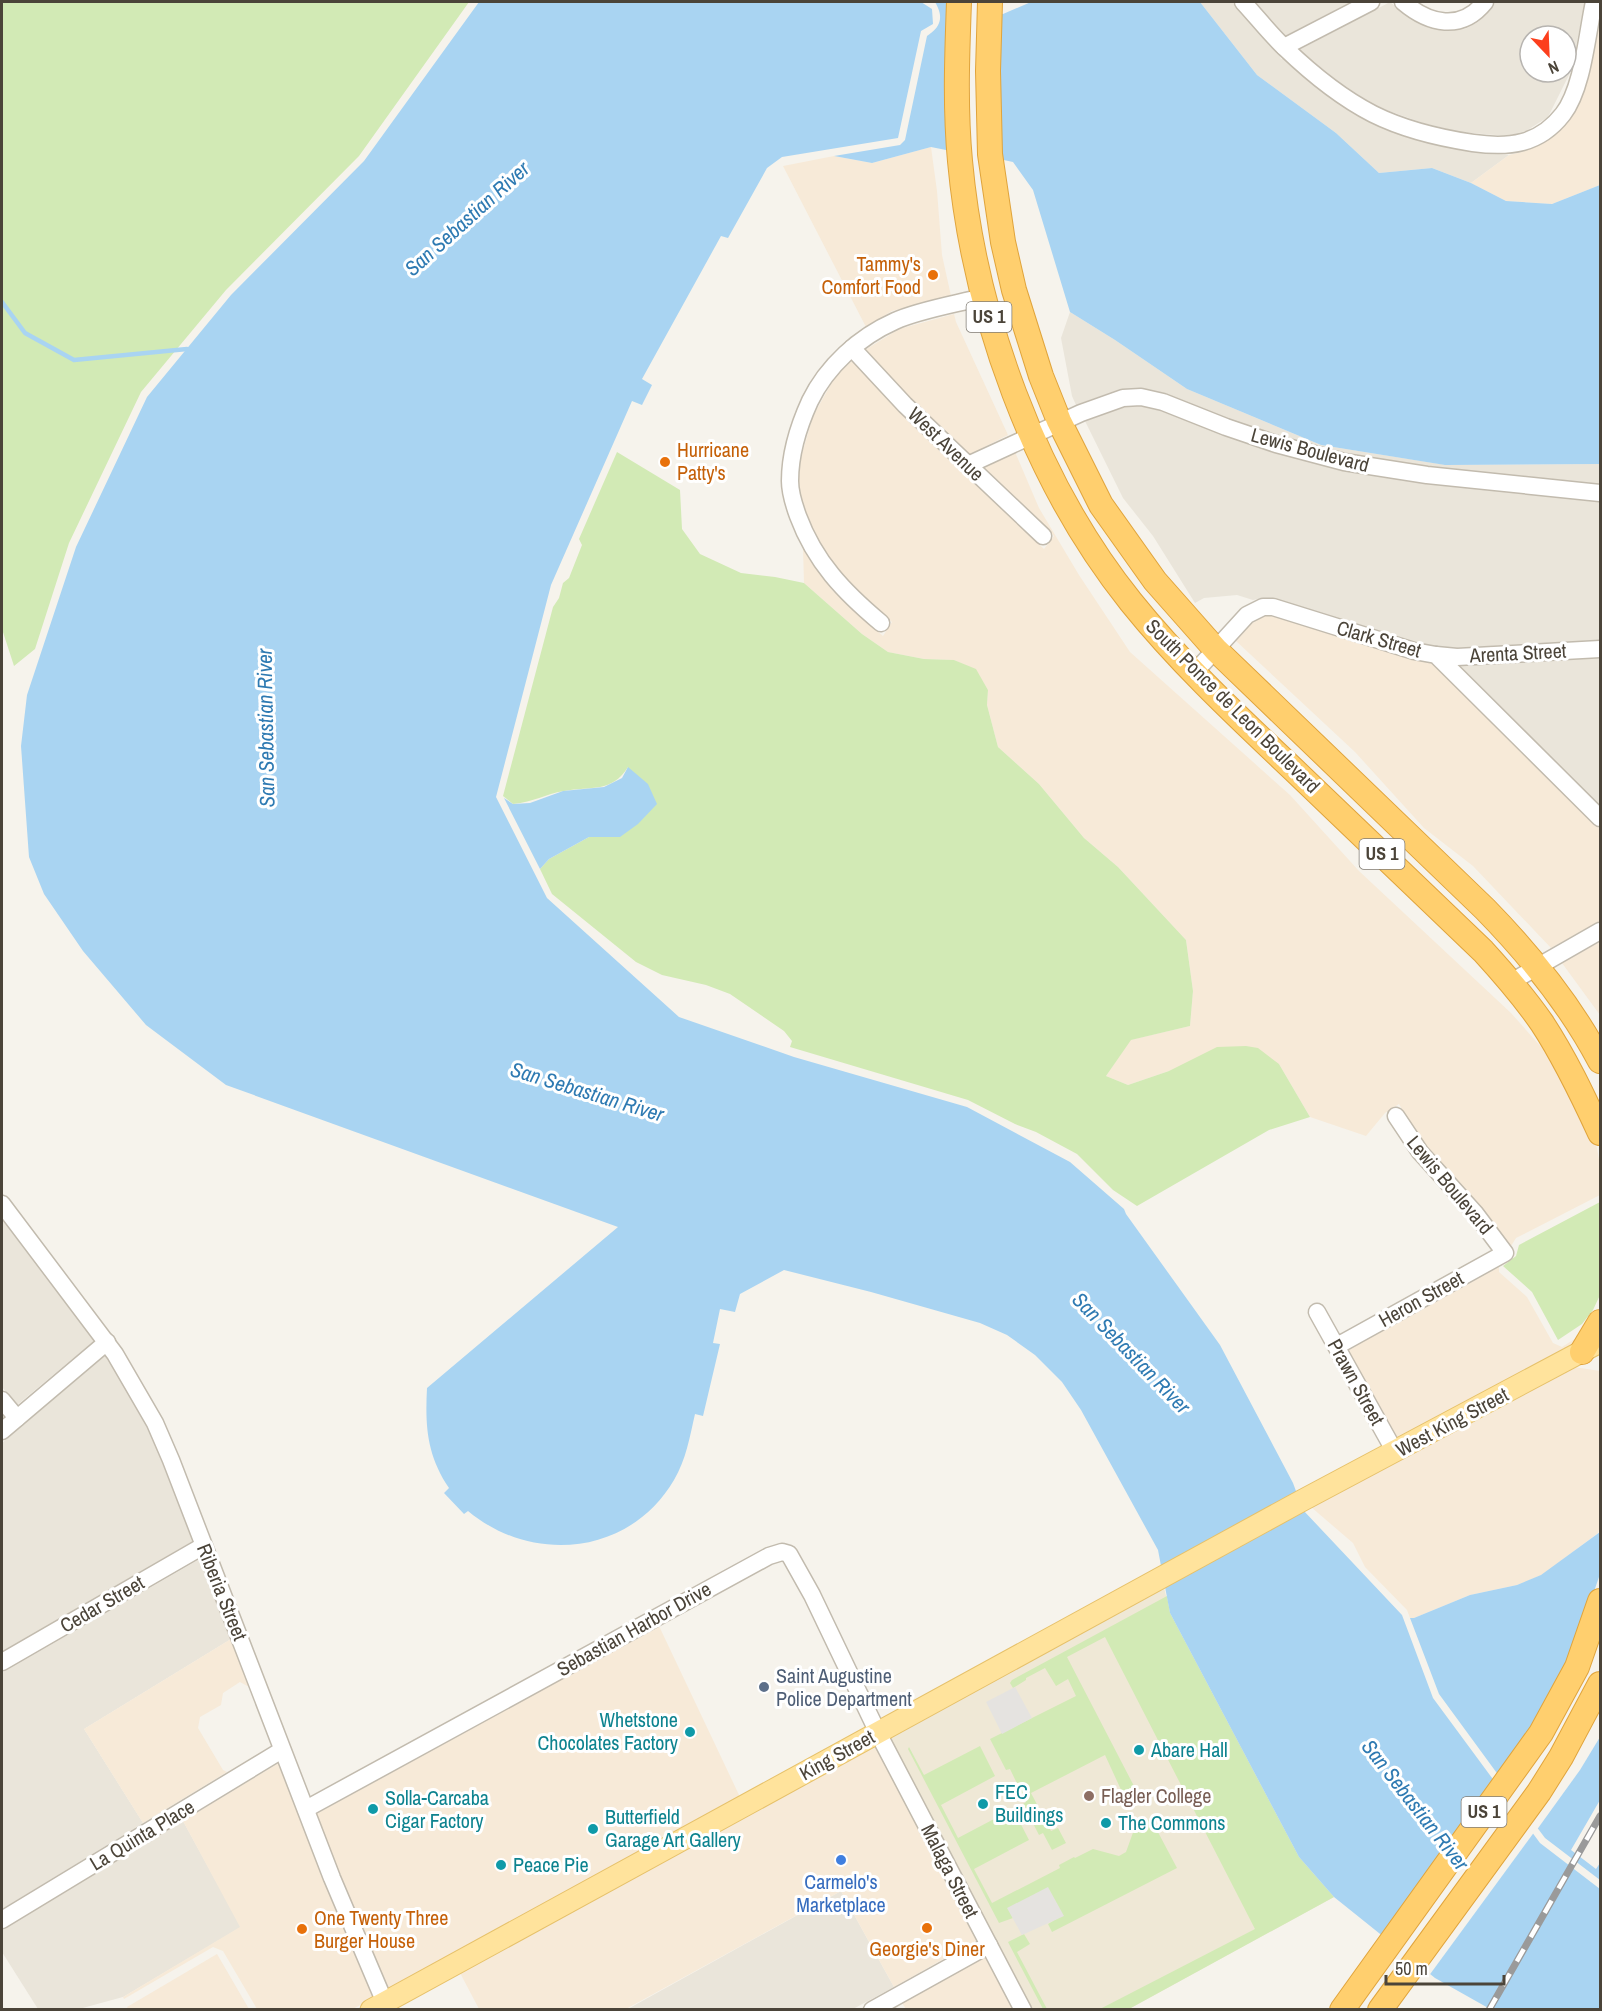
<svg xmlns="http://www.w3.org/2000/svg" width="1602" height="2011" font-family="'Archivo Narrow',sans-serif">
<style>
.residential{fill:#eae5da;fill-rule:evenodd}
.commercial{fill:#f7ead8}
.education{fill:#efe8d6}
.green{fill:#d2eab5}
.parking{fill:#e5e3e0}
.water{fill:#a9d4f2}
.pier{fill:#f6f3ec}
.lines{fill:none;stroke-linecap:round;stroke-linejoin:round}
.stream{stroke:#a9d4f2;stroke-width:4.5}
.minor-casing{stroke:#c2bbae;stroke-width:19}
.major-casing{stroke:#e6c16a;stroke-width:23}
.highway-casing{stroke:#e0a43c;stroke-width:26}
.minor{stroke:#fff;stroke-width:16}
.major{stroke:#ffe39c;stroke-width:21}
.highway{stroke:#ffcf6e;stroke-width:24}
.rail-casing{stroke:#9a9a9a;stroke-width:7}
.rail{stroke:#fff;stroke-width:4.5;stroke-dasharray:14;stroke-linecap:butt}
.food-dot{fill:#e8710a;stroke:#fff;stroke-width:2}
.service-dot{fill:#5c6f8a;stroke:#fff;stroke-width:2}
.culture-dot{fill:#0f9aa8;stroke:#fff;stroke-width:2}
.education-dot{fill:#8d6e63;stroke:#fff;stroke-width:2}
.shop-dot{fill:#3f7fe0;stroke:#fff;stroke-width:2}
.labels{text-anchor:middle;stroke-width:6;stroke-linejoin:round;paint-order:stroke}
.shield{fill:#fff;stroke:#817c74;stroke-width:1.5}
.shield-label{font-size:18px;font-weight:bold;fill:#4b4439}
.food-label{font-size:20px;fill:#c56008;stroke:#fff;text-anchor:start}
.street-label{font-size:20px;fill:#4b4439;stroke:#fff}
.service-label{font-size:20px;fill:#4e5e75;stroke:#fff;text-anchor:start}
.culture-label{font-size:20px;fill:#0d838f;stroke:#fff;text-anchor:start}
.education-label{font-size:20px;fill:#785e54;stroke:#fff;text-anchor:start}
.shop-label{font-size:20px;fill:#366cbe;stroke:#fff}
.water-label{font-size:21px;font-style:italic;fill:#2e7ab2;stroke:#fff}
</style>
<rect width="100%" height="100%" fill="#f6f3ec"/>
<g class="residential">
<path d="M 1200,2 L 1232,2 L 1278,52 L 1281,59 L 1284,58 L 1332,97 L 1370,122 L 1420,140 L 1459,150 L 1509,155 L 1471,183 L 1432,168 L 1379,173 L 1336,133 L 1257,75 Z"/>
<path d="M 1254,2 L 1351,2 L 1285,36 Z"/>
<path d="M 1390,2 L 1411,19 L 1427,27 L 1447,31 L 1465,29 L 1478,22 L 1490,10 L 1494,2 L 1585,2 L 1571,71 L 1548,117 L 1526,131 L 1507,136 L 1460,132 L 1423,123 L 1375,106 L 1339,82 L 1299,50 ZM 1530,36 L 1566,36 L 1566,72 L 1530,72 Z"/>
<path d="M 1070,312 L 1115,340 L 1187,389 L 1321,445 L 1446,465 L 1600,464 L 1600,484 L 1427,466 L 1344,454 L 1277,435 L 1228,419 L 1165,393 L 1142,389 L 1120,389 L 1076,405 L 1072,396 L 1061,338 Z"/>
<path d="M 1141,406 L 1161,411 L 1224,435 L 1274,452 L 1342,471 L 1427,484 L 1600,502 L 1600,640 L 1456,648 L 1436,646 L 1415,642 L 1275,599 L 1262,598 L 1253,600 L 1237,595 L 1204,598 L 1195,603 L 1153,536 L 1123,498 L 1085,421 L 1125,407 Z"/>
<path d="M 1600,658 L 1600,806 L 1458,666 Z"/>
<path d="M 2,1217 L 95,1340 L 17,1405 L 2,1387 Z"/>
<path d="M 106,1355 L 129,1392 L 148,1427 L 193,1541 L 2,1652 L 2,1443 Z"/>
<path d="M 200,1559 L 231,1639 L 84,1729 L 143,1823 L 2,1909 L 2,1673 Z"/>
<path d="M 183,1821 L 241,1927 L 123,1997 L 79,2009 L 38,2009 L 2,1952 L 2,1930 Z"/>
<path d="M 841,1891 L 894,1987 L 853,2009 L 626,2010 Z"/>
</g>
<g class="commercial">
<path d="M 1600,10 L 1600,185 L 1552,204 L 1506,201 L 1471,183 L 1509,155 L 1522,152 L 1543,143 L 1562,129 L 1570,120 L 1581,100 L 1585,87 Z"/>
<path d="M 931,147 L 937,191 L 942,255 L 951,296 L 892,311 L 866,327 L 783,166 L 834,156 L 872,163 Z"/>
<path d="M 954,314 L 956,322 L 1008,435 L 969,455 L 910,398 L 865,350 L 899,329 Z"/>
<path d="M 853,360 L 900,411 L 962,471 L 965,477 L 967,476 L 1044,549 L 1054,536 L 983,468 L 1015,452 L 1039,508 L 1079,575 L 1130,652 L 1290,795 L 1359,871 L 1511,1013 L 1551,1058 L 1597,1148 L 1600,1165 L 1600,1195 L 1516,1238 L 1511,1246 L 1481,1207 L 1426,1147 L 1416,1134 L 1399,1104 L 1385,1113 L 1366,1136 L 1310,1117 L 1279,1064 L 1169,1071 L 1128,1085 L 1106,1076 L 1130,1040 L 1190,1026 L 1193,991 L 1186,940 L 1118,867 L 1084,838 L 1039,784 L 998,747 L 987,705 L 988,690 L 976,670 L 954,660 L 924,659 L 888,652 L 862,634 L 804,583 L 803,548 L 832,590 L 854,611 L 883,636 L 892,622 L 863,598 L 843,578 L 821,549 L 812,530 L 799,494 L 799,464 L 813,416 L 835,377 Z"/>
<path d="M 1264,616 L 1273,616 L 1433,664 L 1600,829 L 1600,921 L 1551,948 L 1473,866 L 1424,828 L 1355,752 L 1236,641 L 1252,623 Z"/>
<path d="M 1600,942 L 1600,1015 L 1562,963 Z"/>
<path d="M 1499,1267 L 1499,1272 L 1527,1297 L 1553,1343 L 1562,1347 L 1584,1333 L 1569,1349 L 1563,1348 L 1563,1352 L 1398,1440 L 1348,1350 Z"/>
<path d="M 1574,1367 L 1600,1371 L 1600,1525 L 1598,1533 L 1542,1575 L 1517,1585 L 1470,1595 L 1414,1618 L 1410,1618 L 1407,1610 L 1365,1567 L 1353,1543 L 1311,1507 Z"/>
<path d="M 659,1626 L 740,1797 L 387,1990 L 316,1814 Z"/>
<path d="M 231,1639 L 251,1688 L 240,1682 L 223,1693 L 221,1705 L 200,1717 L 198,1728 L 223,1770 L 227,1772 L 143,1823 L 84,1729 Z"/>
<path d="M 875,1744 L 977,1940 L 894,1987 L 841,1891 L 626,2009 L 479,2009 L 459,1971 Z"/>
<path d="M 279,1763 L 373,1998 L 353,2009 L 257,2009 L 223,1951 L 213,1947 L 124,1999 L 123,1997 L 240,1927 L 183,1821 Z"/>
<path d="M 217,1954 L 249,2009 L 128,2009 L 127,2007 Z"/>
<path d="M 986,1957 L 1013,2009 L 906,2009 L 902,2003 Z"/>
</g>
<path class="education" d="M 1162,1579 L 1170,1613 L 1299,1857 L 1334,1897 L 1129,2009 L 1023,2009 L 878,1733 Z"/>
<g class="green">
<path d="M 2,2 L 469,2 L 359,156 L 226,290 L 141,392 L 69,543 L 35,649 L 14,666 L 2,629 Z"/>
<path d="M 617,452 L 680,490 L 682,529 L 700,554 L 741,573 L 775,577 L 804,583 L 862,634 L 888,652 L 924,659 L 954,660 L 976,669 L 988,690 L 987,705 L 998,747 L 1039,784 L 1084,838 L 1118,867 L 1186,940 L 1193,991 L 1190,1026 L 1131,1040 L 1106,1076 L 1128,1085 L 1169,1071 L 1217,1047 L 1246,1046 L 1258,1048 L 1279,1064 L 1310,1117 L 1269,1130 L 1137,1206 L 1113,1190 L 1077,1154 L 1036,1132 L 1015,1124 L 968,1100 L 790,1047 L 792,1041 L 784,1031 L 730,994 L 706,985 L 662,975 L 636,962 L 552,894 L 540,869 L 549,859 L 589,837 L 620,837 L 628,767 C 612,793 591,786 564,791 C 545,794 534,802 513,804 L 503,796 L 553,607 L 559,598 L 563,583 L 569,578 L 582,545 L 579,539 Z"/>
<path d="M 1600,1202 L 1600,1295 L 1593,1310 L 1582,1324 L 1558,1340 L 1532,1292 L 1503,1266 L 1516,1256 L 1519,1245 Z"/>
<path d="M 1167,1596 L 1170,1613 L 1299,1857 L 1334,1897 L 1129,2009 L 1100,2009 L 1255,1929 L 1105,1637 L 1067,1657 L 1135,1788 L 1123,1794 L 1105,1755 L 1031,1793 L 1051,1831 L 1058,1828 L 1066,1843 L 1052,1850 L 1043,1833 L 1039,1835 L 1023,1804 L 1026,1802 L 1010,1769 L 1006,1770 L 990,1739 L 1076,1696 L 1068,1679 L 1056,1686 L 1045,1668 L 1026,1678 L 1026,1680 L 1013,1688 L 1010,1683 L 1012,1680 Z"/>
<path d="M 980,1746 L 995,1776 L 941,1805 L 958,1838 L 1013,1809 L 1029,1840 L 974,1869 L 992,1903 L 1060,1868 L 1059,1865 L 1074,1857 L 1075,1858 L 1093,1849 L 1119,1856 L 1126,1852 L 1135,1827 L 1151,1819 L 1177,1868 L 1052,1932 L 1048,1924 L 1063,1915 L 1008,1908 L 1013,1918 L 999,1923 L 908,1749 L 909,1747 L 924,1775 Z"/>
<path d="M 1024,1934 L 1030,1944 L 1017,1952 L 1047,2009 L 1043,2009 L 1009,1944 L 1008,1942 Z"/>
</g>
<g class="parking">
<path d="M 1015,1687 L 1032,1718 L 1002,1734 L 986,1702 Z"/>
<path d="M 1048,1887 L 1064,1916 L 1022,1935 L 1007,1908 Z"/>
</g>
<g class="water">
<path d="M 479,2 L 921,2 L 932,9 L 933,24 L 921,31 L 898,138 L 782,157 L 767,168 L 728,238 L 721,236 L 642,379 L 652,385 L 642,405 L 632,401 L 551,585 L 496,797 L 547,898 L 679,1017 L 794,1057 L 967,1107 L 1070,1162 L 1124,1209 L 1126,1214 L 1220,1345 L 1293,1483 L 1303,1510 L 1402,1615 L 1433,1698 L 1540,1843 L 1600,1889 L 1600,2009 L 1490,2009 L 1435,1978 L 1334,1897 L 1299,1857 L 1170,1613 L 1158,1550 L 1081,1410 L 1062,1382 L 1035,1355 L 1007,1335 L 980,1323 L 871,1292 L 784,1270 L 740,1294 L 735,1312 L 720,1309 L 713,1343 L 720,1344 L 703,1416 L 695,1414 C 690,1436 686,1460 674,1480 C 630,1555 533,1565 468,1511 L 464,1514 L 444,1493 L 449,1488 C 427,1455 425,1427 427,1388 L 618,1227 L 226,1085 L 146,1025 L 83,951 L 44,894 L 29,857 L 21,746 L 27,695 L 76,547 L 147,397 L 231,295 L 364,161 Z"/>
<path d="M 935,2 L 950,2 L 951,151 L 931,147 L 872,163 L 834,156 L 900,145 L 905,140 L 927,36 C 941,27 944,17 935,2 Z"/>
<path d="M 1031,2 L 1200,2 L 1257,75 L 1336,133 L 1379,173 L 1432,168 L 1471,183 L 1506,201 L 1552,204 L 1600,185 L 1600,464 L 1445,465 L 1321,445 L 1187,389 L 1115,340 L 1070,312 L 1033,190 L 1013,162 L 999,159 L 998,13 L 1003,14 Z"/>
<path d="M 628,767 L 648,784 L 657,804 L 638,824 L 620,837 L 589,837 L 549,859 L 540,869 L 504,798 L 513,804 L 530,803 L 563,791 L 604,787 L 622,778 Z"/>
<path d="M 1600,1532 L 1600,1574 L 1570,1662 L 1534,1727 L 1499,1776 L 1439,1694 L 1410,1618 L 1414,1618 L 1470,1595 L 1517,1585 L 1541,1575 Z"/>
<path d="M 1600,1710 L 1600,1800 L 1571,1850 L 1596,1869 L 1600,1863 L 1600,1880 L 1545,1838 L 1530,1818 Z"/>
</g>
<g class="pier">
<path d="M 1600,1707 L 1600,1737 L 1580,1770 L 1536,1831 L 1527,1819 Z"/>
<path d="M 1496,1779 L 1535,1831 L 1428,1977 L 1379,1937 Z"/>
</g>
<g class="lines">
<path class="stream" d="M 2,302 L 25,333 L 74,360 L 187,349"/>
<defs>
<g id="minor">
<path d="M 1243,2 C 1257,17 1270,34 1286,49 C 1311,73 1342,98 1373,114 C 1403,129 1440,138 1473,143 C 1509,148 1539,145 1563,114 C 1583,88 1587,34 1594,2"/>
<path d="M 1403,2 C 1429,24 1461,32 1485,2"/>
<path d="M 1284,47 L 1371,2"/>
<path d="M 852,348 L 905,405 L 1043,536"/>
<path d="M 968,465 L 1081,413 L 1123,398 L 1141,397 L 1163,402 L 1226,427 L 1276,444 L 1344,462 L 1427,475 L 1600,493"/>
<path d="M 881,623 C 844,592 815,562 798,516 C 794,505 790,493 790,481 C 790,454 799,425 810,401 C 827,366 859,337 895,321 C 919,310 956,304 983,297"/>
<path d="M 1436,655 L 1457,657 L 1600,649"/>
<path d="M 1194,673 L 1247,615 L 1263,607 L 1273,607 L 1414,651 L 1436,655 L 1600,818"/>
<path d="M 1511,982 L 1600,931"/>
<path d="M 2,1204 L 115,1354 L 155,1423 L 171,1460 L 332,1878 L 388,2010"/>
<path d="M 1317,1312 L 1395,1452"/>
<path d="M 1337,1346 L 1505,1253 L 1475,1213 L 1420,1152 L 1396,1116"/>
<path d="M 2,1400 L 17,1418"/>
<path d="M 2,1431 L 107,1342"/>
<path d="M 2,1662 L 203,1546"/>
<path d="M 306,1809 L 769,1556 L 782,1552 L 789,1554 L 812,1595 L 878,1733 L 1023,2010"/>
<path d="M 2,1920 L 282,1750"/>
<path d="M 872,2010 L 989,1945"/>
</g>
<path id="major" d="M 371,2010 L 1303,1500 L 1596,1344"/>
<g id="highway">
<path d="M 959,2 C 957,55 955,108 960,161 C 974,314 1034,481 1131,602 C 1180,663 1237,716 1294,770 C 1357,830 1420,891 1483,951 C 1504,974 1524,997 1542,1023 C 1565,1058 1583,1096 1600,1133"/>
<path d="M 990,2 L 988,71 L 990,154 L 1003,242 L 1014,290 L 1041,376 L 1059,421 L 1101,505 L 1155,581 L 1216,650 L 1485,909 C 1530,955 1570,1004 1600,1061"/>
<path d="M 1582,1352 L 1600,1322"/>
<path d="M 1342,2010 L 1541,1733 L 1577,1667 L 1600,1601"/>
<path d="M 1380,2010 L 1539,1792 L 1561,1757 L 1600,1684"/>
</g>
</defs>
<use href="#minor" class="minor-casing"/>
<use href="#major" class="major-casing"/>
<use href="#highway" class="highway-casing"/>
<use href="#minor" class="minor"/>
<use href="#major" class="major"/>
<use href="#highway" class="highway"/>
<defs>
<path id="rail" d="M 1489,2010 L 1600,1816"/>
</defs>
<use href="#rail" class="rail-casing"/>
<use href="#rail" class="rail"/>
</g>
<g class="food-dot">
<circle cx="933" cy="275" r="6"/>
<circle cx="665" cy="462" r="6"/>
<circle cx="927" cy="1928" r="6"/>
<circle cx="302" cy="1929" r="6"/>
</g>
<circle class="service-dot" cx="764" cy="1687" r="6"/>
<g class="culture-dot">
<circle cx="690" cy="1732" r="6"/>
<circle cx="1139" cy="1750" r="6"/>
<circle cx="983" cy="1804" r="6"/>
<circle cx="373" cy="1809" r="6"/>
<circle cx="1106" cy="1823" r="6"/>
<circle cx="593" cy="1829" r="6"/>
<circle cx="501" cy="1865" r="6"/>
</g>
<circle class="education-dot" cx="1089" cy="1796" r="6"/>
<circle class="shop-dot" cx="841" cy="1860" r="6"/>
<g class="labels">
<g class="shield">
<rect x="966.5" y="302" width="45" height="30" rx="4.5"/>
<rect x="1359.5" y="839" width="45" height="30" rx="4.5"/>
<rect x="1461.5" y="1797" width="45" height="30" rx="4.5"/>
</g>
<g class="shield-label">
<text x="989" y="323">US 1</text>
<text x="1382" y="860">US 1</text>
<text x="1484" y="1818">US 1</text>
</g>
<g class="food-label">
<text x="921" y="271" text-anchor="end">Tammy's<tspan x="921" dy="23">Comfort Food</tspan></text>
<text x="677" y="457">Hurricane<tspan x="677" dy="23">Patty's</tspan></text>
<text x="314" y="1925">One Twenty Three<tspan x="314" dy="23">Burger House</tspan></text>
<text x="927" y="1956" text-anchor="middle">Georgie's Diner</text>
</g>
<g class="street-label">
<text transform="translate(946 444) rotate(44)" y="7">West Avenue</text>
<text transform="translate(1310 450) rotate(15)" y="7">Lewis Boulevard</text>
<text transform="translate(1379 639) rotate(16)" y="7">Clark Street</text>
<text transform="translate(1518 653) rotate(-3)" y="7">Arenta Street</text>
<text transform="translate(1233 706) rotate(45)" y="7">South Ponce de Leon Boulevard</text>
<text transform="translate(1450 1185) rotate(50)" y="7">Lewis Boulevard</text>
<text transform="translate(1421 1299) rotate(-29)" y="7">Heron Street</text>
<text transform="translate(1356 1382) rotate(61)" y="7">Prawn Street</text>
<text transform="translate(1452 1422) rotate(-28)" y="7">West King Street</text>
<text transform="translate(222 1592) rotate(68)" y="7">Riberia Street</text>
<text transform="translate(102 1604) rotate(-30)" y="7">Cedar Street</text>
<text transform="translate(634 1629) rotate(-29)" y="7">Sebastian Harbor Drive</text>
<text transform="translate(837 1755) rotate(-29)" y="7">King Street</text>
<text transform="translate(142 1835) rotate(-31)" y="7">La Quinta Place</text>
<text transform="translate(950 1871) rotate(63)" y="7">Malaga Street</text>
</g>
<g class="service-label">
<text x="776" y="1683">Saint Augustine<tspan x="776" dy="23">Police Department</tspan></text>
</g>
<g class="culture-label">
<text x="678" y="1727" text-anchor="end">Whetstone<tspan x="678" dy="23">Chocolates Factory</tspan></text>
<text x="1151" y="1757">Abare Hall</text>
<text x="995" y="1799">FEC<tspan x="995" dy="23">Buildings</tspan></text>
<text x="385" y="1805">Solla-Carcaba<tspan x="385" dy="23">Cigar Factory</tspan></text>
<text x="605" y="1824">Butterfield<tspan x="605" dy="23">Garage Art Gallery</tspan></text>
<text x="1118" y="1830">The Commons</text>
<text x="513" y="1872">Peace Pie</text>
</g>
<g class="education-label">
<text x="1101" y="1803">Flagler College</text>
</g>
<g class="shop-label">
<text x="841" y="1889">Carmelo's<tspan x="841" dy="23">Marketplace</tspan></text>
</g>
<g class="water-label">
<text transform="translate(467 219) rotate(-42)" y="7">San Sebastian River</text>
<text transform="translate(266 728) rotate(-91)" y="7">San Sebastian River</text>
<text transform="translate(587 1092) rotate(17)" y="7">San Sebastian River</text>
<text transform="translate(1131 1353) rotate(46)" y="7">San Sebastian River</text>
<text transform="translate(1415 1805) rotate(52)" y="7">San Sebastian River</text>
</g>
</g>
<rect width="1602" height="2011" fill="none" stroke="#4b4439" stroke-width="6"/>
<g transform="translate(1548 54) rotate(157)"><circle r="28" fill="#ffffff" stroke="#b7b4b0" stroke-width="1.5"/>
<path d="M0-4.5L10 22L0 15L-10 22Z" fill="#fc3f1d"/>
<text y="-9" font-size="16" font-weight="bold" text-anchor="middle" fill="#4b4439">N</text>
</g>
<path d="M1386 1975v9h118v-9" fill="none" stroke="#4b4439" stroke-width="3"/>
<text x="1395" y="1975" font-size="18" fill="#4b4439" stroke="#ffffff" stroke-width="4.5" paint-order="stroke">50 m</text>
</svg>
